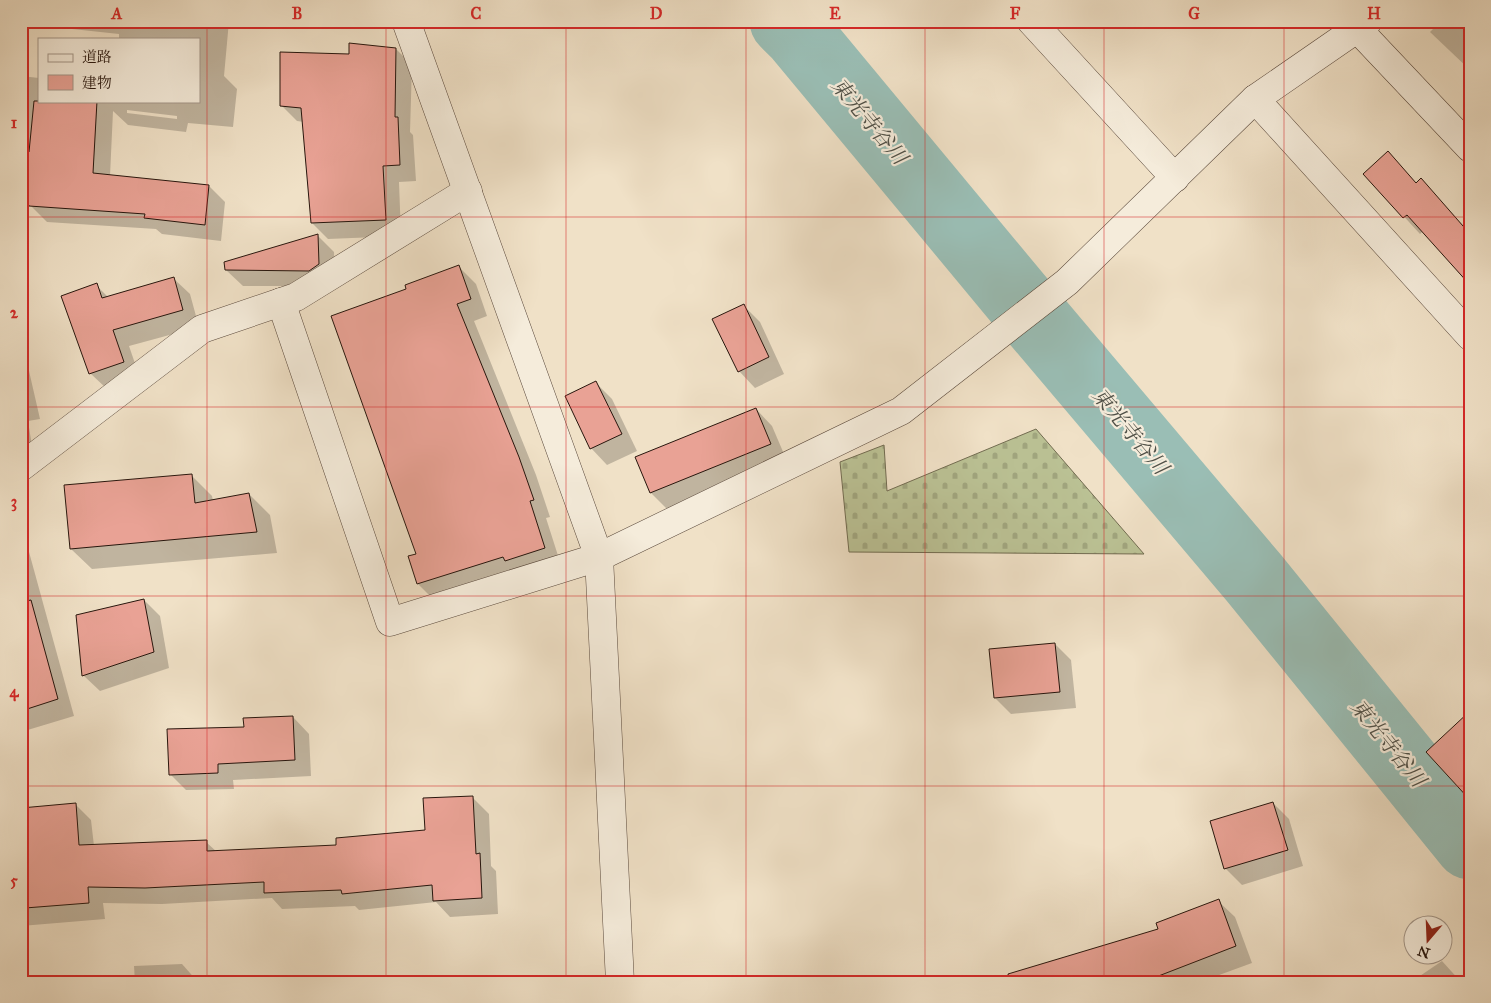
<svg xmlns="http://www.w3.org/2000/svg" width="1491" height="1003" font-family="'IM FELL Great Primer','Noto Serif JP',serif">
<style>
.cemetery{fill:url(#cemetery-stones);stroke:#726c51}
.shadow{fill:#0003;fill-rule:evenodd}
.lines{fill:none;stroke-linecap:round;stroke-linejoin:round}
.river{stroke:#9abeb5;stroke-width:71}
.building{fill:#e9a295;stroke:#28160d}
.minor-casing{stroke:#5a493c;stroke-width:29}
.minor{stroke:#f5ecdb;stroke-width:28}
.grid{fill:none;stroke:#d62828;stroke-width:1;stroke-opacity:0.55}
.labels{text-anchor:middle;stroke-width:4.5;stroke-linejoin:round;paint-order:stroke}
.water-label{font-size:21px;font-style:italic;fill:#505148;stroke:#f5ecdb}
.neatline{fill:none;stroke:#d62828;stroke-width:2}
.grid-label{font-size:16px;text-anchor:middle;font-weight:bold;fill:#d62828}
</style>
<defs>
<pattern id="cemetery-stones" width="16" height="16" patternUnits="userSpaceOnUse" patternTransform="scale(1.25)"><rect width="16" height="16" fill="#bbc295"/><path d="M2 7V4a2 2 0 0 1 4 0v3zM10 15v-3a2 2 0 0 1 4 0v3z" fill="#a1a67f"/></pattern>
</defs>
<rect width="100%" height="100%" fill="#f0e1c7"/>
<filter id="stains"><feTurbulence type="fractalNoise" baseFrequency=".004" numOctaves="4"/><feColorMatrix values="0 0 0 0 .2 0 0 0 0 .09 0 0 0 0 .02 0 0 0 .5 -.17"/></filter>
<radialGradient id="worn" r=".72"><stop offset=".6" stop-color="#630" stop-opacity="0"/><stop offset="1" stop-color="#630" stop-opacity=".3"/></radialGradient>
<path class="cemetery" d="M 1036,429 L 1144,554 L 849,552 L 840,462 L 884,445 L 887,491 Z"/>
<g class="shadow">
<path d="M 28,21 L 229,21 L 224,76 L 237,89 L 233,127 L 188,123 L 186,132 L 128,125 L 113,111 L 110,176 L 209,186 L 225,202 L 221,241 L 162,234 L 156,229 L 47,222 L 30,205 L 21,179 L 21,76 L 39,78 L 39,101 L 199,101 L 199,39 L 119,39 L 119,34 L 63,28 L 58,24 ZM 127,110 L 177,116 L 177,119 L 127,113 Z"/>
<path d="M 1441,21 L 1470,21 L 1470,70 L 1430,32 Z"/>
<path d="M 396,49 L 412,65 L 410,132 L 413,135 L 416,181 L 399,182 L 401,236 L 328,239 L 312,223 L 304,122 L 297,121 L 281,105 L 350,55 Z"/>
<path d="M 1388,153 L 1417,184 L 1421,180 L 1470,233 L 1470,284 L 1423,231 L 1420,234 L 1365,174 Z"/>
<path d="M 318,236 L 334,252 L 335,281 L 326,286 L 243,286 L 226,270 Z"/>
<path d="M 459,267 L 476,284 L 487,316 L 474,321 L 536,475 L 550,517 L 546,518 L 561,565 L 435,601 L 418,584 L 409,557 L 418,554 L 408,290 Z"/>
<path d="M 173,278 L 190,294 L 199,327 L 129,346 L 140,378 L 107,389 L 90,373 L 96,285 L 108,297 Z"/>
<path d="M 744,306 L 760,322 L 784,374 L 755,388 L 739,371 Z"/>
<path d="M 21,317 L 24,349 L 40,419 L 28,421 L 35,465 L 21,467 Z"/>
<path d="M 596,383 L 612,399 L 637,451 L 607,465 L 591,448 Z"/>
<path d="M 756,409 L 772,426 L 787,461 L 667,509 L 651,493 L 637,458 Z"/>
<path d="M 191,475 L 212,496 L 213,501 L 249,494 L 270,515 L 277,553 L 92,569 L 71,549 Z"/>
<path d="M 21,537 L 26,541 L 74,716 L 21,732 Z"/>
<path d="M 144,600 L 160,616 L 169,668 L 100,691 L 83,675 Z"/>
<path d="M 1055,644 L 1071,660 L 1076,708 L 1011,714 L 995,698 Z"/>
<path d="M 293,717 L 309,734 L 311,776 L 233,780 L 234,789 L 186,790 L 170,774 L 245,728 Z"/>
<path d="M 472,797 L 489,814 L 491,866 L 496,871 L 498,914 L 450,917 L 436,902 L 359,910 L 355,906 L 282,909 L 272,898 L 162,904 L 103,903 L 105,919 L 21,926 L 21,809 L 75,804 L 91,820 L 94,846 L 206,842 L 217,852 L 338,846 L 426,831 Z"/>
<path d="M 1273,803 L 1289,819 L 1303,866 L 1242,885 L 1226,869 L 1211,822 Z"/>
<path d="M 1218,901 L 1235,917 L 1252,963 L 1200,982 L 1060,982 Z"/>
<path d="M 1442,961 L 1461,982 L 1411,982 Z"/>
<path d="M 182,964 L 198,982 L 135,982 L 134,966 Z"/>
</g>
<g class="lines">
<path class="river" d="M 785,21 L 799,35 L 1029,312 L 1254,578 L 1470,844"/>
</g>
<g class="building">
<path d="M 349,43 L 396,48 L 395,117 L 398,117 L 400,165 L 383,166 L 386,220 L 311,223 L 301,108 L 280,106 L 280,52 L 349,54 Z"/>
<path d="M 34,101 L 97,101 L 93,173 L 209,185 L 205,225 L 144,218 L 145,214 L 29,206 L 21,183 L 21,151 L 29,152 Z"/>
<path d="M 1388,151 L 1416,183 L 1421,178 L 1470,234 L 1470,285 L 1407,215 L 1403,218 L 1363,174 Z"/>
<path d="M 318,234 L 319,264 L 309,271 L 225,270 L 224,262 Z"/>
<path d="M 459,265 L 471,299 L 457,304 L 519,457 L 534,500 L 530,501 L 545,548 L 505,561 L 503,557 L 417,584 L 408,556 L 416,554 L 331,316 L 406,289 L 405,285 Z"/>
<path d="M 174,277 L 183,310 L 113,330 L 124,362 L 89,374 L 61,296 L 97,283 L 102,298 Z"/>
<path d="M 744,304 L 769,357 L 738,372 L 712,319 Z"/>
<path d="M 596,381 L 622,434 L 590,449 L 565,396 Z"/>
<path d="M 756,408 L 771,444 L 650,493 L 635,457 Z"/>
<path d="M 192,474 L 195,503 L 249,493 L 257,532 L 70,549 L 64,485 Z"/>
<path d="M 144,599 L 154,652 L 82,676 L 76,615 Z"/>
<path d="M 31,600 L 58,699 L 21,711 L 21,602 Z"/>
<path d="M 1055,643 L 1060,692 L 994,698 L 989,649 Z"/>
<path d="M 1470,711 L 1470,800 L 1426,752 Z"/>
<path d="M 293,716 L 295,760 L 218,764 L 218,773 L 169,775 L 167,729 L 244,727 L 243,718 Z"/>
<path d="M 473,796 L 476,854 L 480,853 L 482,898 L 433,901 L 432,885 L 342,894 L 341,890 L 264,893 L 264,882 L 145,888 L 88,887 L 89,903 L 25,908 L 21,866 L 21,808 L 76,803 L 79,845 L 207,840 L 207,851 L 336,845 L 336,838 L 425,830 L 423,798 Z"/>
<path d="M 1273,802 L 1288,850 L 1224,869 L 1210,821 Z"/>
<path d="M 1219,899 L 1236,946 L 1143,982 L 1009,982 L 1008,974 L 1158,929 L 1156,923 Z"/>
</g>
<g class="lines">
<defs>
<g id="minor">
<path d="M 406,21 L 599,557 L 620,982"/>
<path d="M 1031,21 L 1175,178"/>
<path d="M 1350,21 L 1470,148"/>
<path d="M 1255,99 L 1470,336"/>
<path d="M 281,302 L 390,622 L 599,557 L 901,411 L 1067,282 L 1255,99 L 1368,21"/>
<path d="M 21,467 L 202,329 L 296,297 L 468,191"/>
</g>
</defs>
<use href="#minor" class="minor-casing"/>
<use href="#minor" class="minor"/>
</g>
<path class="grid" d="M 207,21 L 207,982M 386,21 L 386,982M 566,21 L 566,982M 746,21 L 746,982M 925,21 L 925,982M 1104,21 L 1104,982M 1284,21 L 1284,982M 21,217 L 1470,217M 21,407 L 1470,407M 21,596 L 1470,596M 21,786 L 1470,786"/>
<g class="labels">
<g class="water-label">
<text transform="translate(869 121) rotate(50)" y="7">東光寺谷川</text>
<text transform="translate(1130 431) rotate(50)" y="7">東光寺谷川</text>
<text transform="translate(1388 743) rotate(51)" y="7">東光寺谷川</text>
</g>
</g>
<rect width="1491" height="1003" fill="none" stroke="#f0e1c7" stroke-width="55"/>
<rect x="38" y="38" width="162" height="65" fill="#f5ecdb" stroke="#a39689"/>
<rect x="48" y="54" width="25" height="8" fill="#f5ecdb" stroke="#a39689"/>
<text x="82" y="62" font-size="15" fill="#28160d">道路</text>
<rect x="48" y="75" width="25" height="15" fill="#e9a295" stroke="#a39689"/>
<text x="82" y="88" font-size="15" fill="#28160d">建物</text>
<g transform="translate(1428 940) rotate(199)"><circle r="24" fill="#f5ecdb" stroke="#a39689"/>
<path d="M0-4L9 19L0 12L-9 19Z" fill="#8f2418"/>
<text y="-8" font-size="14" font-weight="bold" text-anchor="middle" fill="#28160d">N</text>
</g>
<rect x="28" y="28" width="1436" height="948" class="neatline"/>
<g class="grid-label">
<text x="117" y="19">A</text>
<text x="297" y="19">B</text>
<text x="476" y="19">C</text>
<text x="656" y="19">D</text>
<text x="835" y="19">E</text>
<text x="1015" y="19">F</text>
<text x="1194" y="19">G</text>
<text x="1374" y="19">H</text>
<text x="14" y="128">1</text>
<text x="14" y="318">2</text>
<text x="14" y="507">3</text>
<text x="14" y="697">4</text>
<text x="14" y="886">5</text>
</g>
<rect width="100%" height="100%" filter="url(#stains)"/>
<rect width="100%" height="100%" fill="url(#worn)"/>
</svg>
